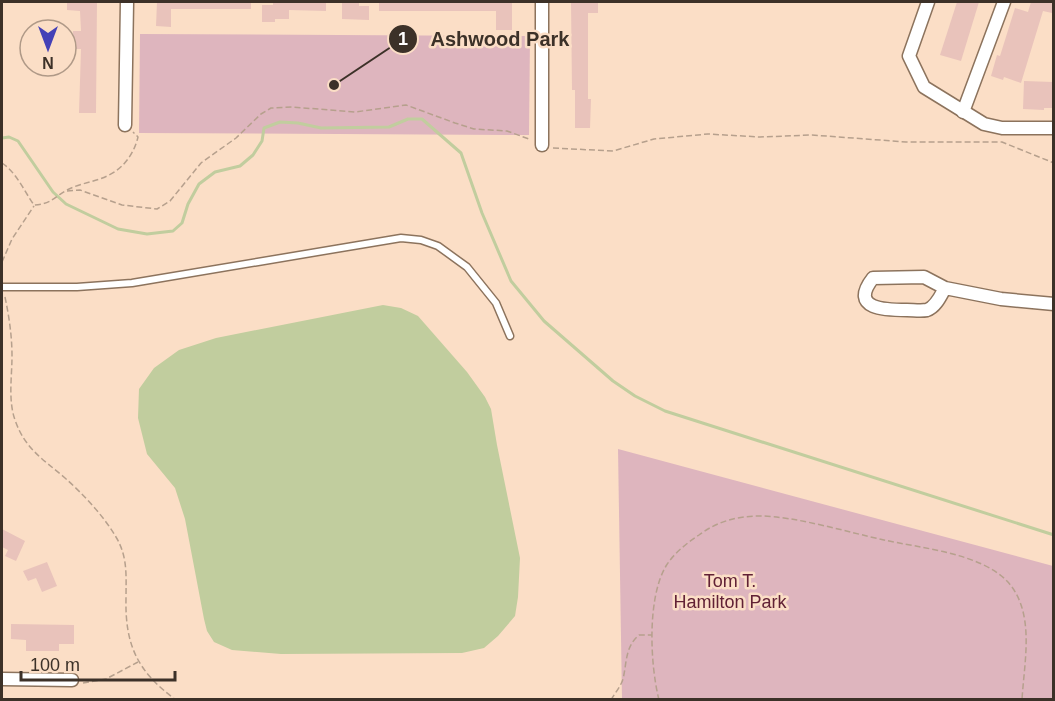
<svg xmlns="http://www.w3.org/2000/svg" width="1055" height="701" font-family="Helvetica,sans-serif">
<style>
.green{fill:#deb5be}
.water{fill:#c1cd9e}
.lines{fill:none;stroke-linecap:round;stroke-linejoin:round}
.stream{stroke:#c1cd9e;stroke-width:3}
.building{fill:#e9c3bb}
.service-casing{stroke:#8c735d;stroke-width:9}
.minor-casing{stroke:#8c735d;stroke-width:15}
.path{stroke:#b6a08d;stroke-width:1.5;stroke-dasharray:6 3;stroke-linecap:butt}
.service{stroke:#fff;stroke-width:6}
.minor{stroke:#fff;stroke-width:12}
.labels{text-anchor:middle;stroke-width:5;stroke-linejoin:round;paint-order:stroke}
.park-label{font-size:18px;fill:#612135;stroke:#fbdec6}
.leader{fill:none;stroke:#3c3128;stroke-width:2}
.callout-dot{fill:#3c3128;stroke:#fbdec6;stroke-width:2}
.mark-label{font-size:18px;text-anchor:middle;font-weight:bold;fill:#fff}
.callout-label{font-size:20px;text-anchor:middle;font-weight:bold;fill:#3c3128;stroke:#fbdec6;stroke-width:5;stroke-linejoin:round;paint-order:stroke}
</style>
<rect width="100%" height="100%" fill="#fbdec6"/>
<g class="green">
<path d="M 140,34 L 530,36 L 529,135 L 139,133 Z"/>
<path d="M 618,449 L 1053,566 L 1053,699 L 622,699 Z"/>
</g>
<path class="water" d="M 383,305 L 401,308 L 418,316 L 467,372 L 485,397 L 491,409 L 497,445 L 520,558 L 518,597 L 515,616 L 498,636 L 484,648 L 462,653 L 281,654 L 232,650 L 214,642 L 207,631 L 204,619 L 185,519 L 175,488 L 147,454 L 138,418 L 139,389 L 154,368 L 179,350 L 216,338 Z"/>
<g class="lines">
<path class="stream" d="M 2,138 L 9,137 L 18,141 L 53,192 L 66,204 L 118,229 L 147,234 L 173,231 L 182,223 L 188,204 L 199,184 L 215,172 L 240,166 L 253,155 L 262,141 L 264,128 L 280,122 L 298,123 L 321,128 L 389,127 L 408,119 L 422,119 L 461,153 L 482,213 L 511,281 L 544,321 L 613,381 L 635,396 L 665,411 L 1054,535"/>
</g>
<g class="building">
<path d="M 67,2 L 97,2 L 96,113 L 79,113 L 81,49 L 71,49 L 71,38 L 73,38 L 73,31 L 81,31 L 80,11 L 67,10 Z"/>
<path d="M 157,2 L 251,2 L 251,9 L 171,9 L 171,27 L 156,26 Z"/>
<path d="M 273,2 L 326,2 L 326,11 L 289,10 L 289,19 L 275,19 L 275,22 L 262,22 L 262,5 L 273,5 Z"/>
<path d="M 342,2 L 359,2 L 359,6 L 369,6 L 369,20 L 342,19 Z"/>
<path d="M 379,2 L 512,2 L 512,30 L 496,30 L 496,11 L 379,11 Z"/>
<path d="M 571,2 L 598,2 L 598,13 L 588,13 L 588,99 L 591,99 L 590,128 L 575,128 L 575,90 L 572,90 Z"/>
<path d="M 957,2 L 979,2 L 961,61 L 940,55 Z"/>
<path d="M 1031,2 L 1053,2 L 1053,12 L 1052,13 L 1043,11 L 1021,83 L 1004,77 L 1003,80 L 991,76 L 997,55 L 1000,56 L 1015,8 L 1028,12 Z"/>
<path d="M 1024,81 L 1053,82 L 1053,108 L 1044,108 L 1044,110 L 1023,109 Z"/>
<path d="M 2,529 L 25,541 L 16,561 L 5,556 L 8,550 L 2,547 Z"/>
<path d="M 47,562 L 57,586 L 42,592 L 36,578 L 28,581 L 23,571 Z"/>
<path d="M 11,624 L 74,625 L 74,644 L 59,644 L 59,651 L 26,651 L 26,640 L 11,639 Z"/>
</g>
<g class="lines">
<defs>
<path id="service" d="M 2,287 L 77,287 L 132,283 L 401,238 L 421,240 L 438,246 L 467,267 L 496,303 L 510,336"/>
<g id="minor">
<path d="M 928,2 L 909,56 L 924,87 L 984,124 L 1002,128 L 1054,128"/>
<path d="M 963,112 L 1004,2"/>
<path d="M 125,125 L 127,2"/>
<path d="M 542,145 L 542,2"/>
<path d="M 945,288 C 941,295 936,307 927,310 C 921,311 913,310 907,310 C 887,310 848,310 873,278 L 924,277 L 945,288 L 1001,299 L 1054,304"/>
<path d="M 2,679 L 72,680"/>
</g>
</defs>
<use href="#service" class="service-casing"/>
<use href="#minor" class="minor-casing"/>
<g class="path">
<path d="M 553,148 L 613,151 L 654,139 L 708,134 L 760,137 L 812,135 L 906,142 L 1002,142 L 1054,163"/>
<path d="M 2,163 C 17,173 24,191 34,205 C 51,204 53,198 67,190 C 80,183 95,182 107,176 C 123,169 134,154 138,137 L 133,132"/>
<path d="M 67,191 L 80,190 L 122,205 L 157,209 L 170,201 L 201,163 L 236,138 L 261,114 L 271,108 L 292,107 L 355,112 L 406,105 L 455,123 L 474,129 L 507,131 L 529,139"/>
<path d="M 2,262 L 12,239 L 34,206"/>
<path d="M 5,297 C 9,316 12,336 12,356 C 12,377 8,400 15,420 C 25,449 43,459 65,478 C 83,494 103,515 116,537 C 128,557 126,576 126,599 C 125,646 138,672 176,700"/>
<path d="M 83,683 L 106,679 L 138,662"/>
<path d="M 611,700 C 615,693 621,686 623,679 C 627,662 625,647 639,635 L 652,635"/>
<path d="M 659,700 C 650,664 647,598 666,566 C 674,553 687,543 699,535 C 716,522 737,516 759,516 C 795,516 847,532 884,540 C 920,548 980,553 1007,581 C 1036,612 1024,662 1022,700"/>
</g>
<use href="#service" class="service"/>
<use href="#minor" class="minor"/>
</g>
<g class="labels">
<g class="park-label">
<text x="730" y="587">Tom T.<tspan x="730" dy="21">Hamilton Park</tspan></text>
</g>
</g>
<path class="leader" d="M334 85L403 39"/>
<g class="callout-dot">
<circle cx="334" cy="85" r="6"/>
<circle cx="403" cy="39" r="15"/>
</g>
<g class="mark-label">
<text x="403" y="45">1</text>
</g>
<g class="callout-label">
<text x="500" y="46">Ashwood Park</text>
</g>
<rect width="1055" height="701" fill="none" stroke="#3c3128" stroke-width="6"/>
<g transform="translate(48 48) rotate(180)"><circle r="28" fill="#fbdec6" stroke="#af9987" stroke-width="1.5"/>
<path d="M0-4.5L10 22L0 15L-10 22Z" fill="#4441b7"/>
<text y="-9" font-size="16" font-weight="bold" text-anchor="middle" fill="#3c3128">N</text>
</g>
<path d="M21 671v9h154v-9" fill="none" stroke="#3c3128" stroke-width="3"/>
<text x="30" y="671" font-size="18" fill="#3c3128" stroke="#fbdec6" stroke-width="4.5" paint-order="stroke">100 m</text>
</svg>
